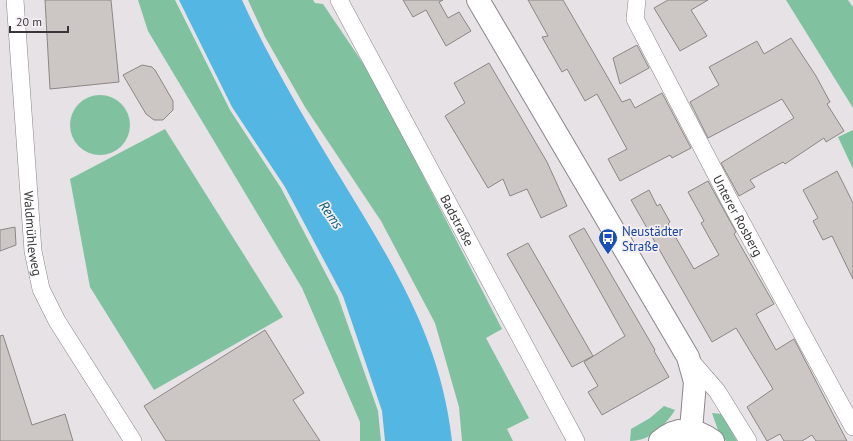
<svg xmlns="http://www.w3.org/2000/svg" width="853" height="441" font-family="'PT Sans',sans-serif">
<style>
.green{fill:#80c29f}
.water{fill:#53b6e3}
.building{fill:#ccc7c4;stroke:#8c8785}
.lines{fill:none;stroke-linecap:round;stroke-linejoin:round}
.street-casing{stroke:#8a868a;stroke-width:18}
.secondary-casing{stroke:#8a868a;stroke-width:24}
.street{stroke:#fff;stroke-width:17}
.secondary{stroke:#fff;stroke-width:22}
.labels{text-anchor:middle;stroke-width:3.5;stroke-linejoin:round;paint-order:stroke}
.street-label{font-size:13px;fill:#383638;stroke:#f3eff4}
.transit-label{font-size:13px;fill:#164399;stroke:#f3eff4;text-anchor:start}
.water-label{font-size:14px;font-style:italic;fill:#055977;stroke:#f3eff4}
</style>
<rect width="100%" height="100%" fill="#e6e2e6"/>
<g class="green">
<path d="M 138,0 L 175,0 L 230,110 L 281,188 L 338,297 L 378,411 L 381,441 L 360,441 L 360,422 L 302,288 L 148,31 Z"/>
<path d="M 248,0 L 313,0 L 315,3 L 323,4 L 373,78 L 502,329 L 486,338 L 529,418 L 507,429 L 513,441 L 462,441 L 459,407 L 435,323 L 381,221 L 305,107 L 265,37 Z"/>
<path d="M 786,0 L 848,0 L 853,7 L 853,108 Z"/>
<circle cx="100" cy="125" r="30"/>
<path d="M 165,129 L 283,317 L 154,390 L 90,287 L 70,179 Z"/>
<path d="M 853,130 L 853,169 L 838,137 Z"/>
<path d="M 664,406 L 675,410 C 665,426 650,441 630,441 L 631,429 L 650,418 Z"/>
<path d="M 712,413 L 722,414 L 737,441 L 726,441 L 719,433 Z"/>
</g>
<path class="water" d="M 179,0 L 242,0 C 271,63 307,123 343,182 C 394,266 441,340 452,441 L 385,441 L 382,411 L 343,296 L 285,187 L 232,107 Z"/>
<g class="building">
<path d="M 45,0 L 111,0 L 119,82 L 50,89 Z"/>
<path d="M 403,0 L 443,0 L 439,2 L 448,18 L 459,12 L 471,31 L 446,46 L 426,10 L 413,17 Z"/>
<path d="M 528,0 L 563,0 L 622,102 L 630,99 L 635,108 L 662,93 L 691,148 L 672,158 L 670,155 L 620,181 L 608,159 L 627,149 L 597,94 L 585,101 L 567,69 L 562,72 L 542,37 L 548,36 Z"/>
<path d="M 668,0 L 708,0 L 691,10 L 707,36 L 680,51 L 654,8 Z"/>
<path d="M 791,38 L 816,76 L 830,102 L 827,104 L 844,131 L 826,142 L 824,138 L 785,164 L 783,162 L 750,180 L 755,187 L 739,196 L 721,163 L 794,118 L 782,99 L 708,138 L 690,102 L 719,85 L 709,67 L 757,41 L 764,54 Z"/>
<path d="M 637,45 L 649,68 L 620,84 L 613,58 Z"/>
<path d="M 489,63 L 547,162 L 567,206 L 541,218 L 527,189 L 510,196 L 503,179 L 488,188 L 445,116 L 465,103 L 454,83 Z"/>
<path d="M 142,65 L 152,67 L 155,70 L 173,101 L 173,110 L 163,120 L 154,120 L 146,114 L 123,75 Z"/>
<path d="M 837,171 L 853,203 L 853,279 L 832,236 L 823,240 L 813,221 L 818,218 L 803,190 Z"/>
<path d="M 708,181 L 736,232 L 734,234 L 774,304 L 756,314 L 776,350 L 794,339 L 847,441 L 816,441 L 812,435 L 802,441 L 784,441 L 780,434 L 767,441 L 747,407 L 773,389 L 736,328 L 712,342 L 631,200 L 649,190 L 657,206 L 660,204 L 670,222 L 668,224 L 694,269 L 719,255 L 701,223 L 704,221 L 688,192 Z"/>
<path d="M 15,227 L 16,245 L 0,251 L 0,230 Z"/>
<path d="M 584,228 L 655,350 L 654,351 L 669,377 L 602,415 L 588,392 L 598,386 L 584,362 L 625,336 L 569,236 Z"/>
<path d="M 528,243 L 593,356 L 572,367 L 507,254 Z"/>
<path d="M 265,330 L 304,393 L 293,400 L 320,441 L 166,441 L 144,406 Z"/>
<path d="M 3,335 L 32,425 L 65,414 L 73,441 L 0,441 L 0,336 Z"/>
</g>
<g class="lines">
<defs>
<g id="street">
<path id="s1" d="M 15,0 L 33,251 L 41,289 L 57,321 L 133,441"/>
<path id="s2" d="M 339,0 L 576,441"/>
<path id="s3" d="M 637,0 L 635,19 L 731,203 L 853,427"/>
<path d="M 690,360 L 717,391 L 748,441"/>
</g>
<g id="secondary">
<path d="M 478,0 L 688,357 L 695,382 L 691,430"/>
<path d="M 660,441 C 677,426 695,428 713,441"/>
</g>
</defs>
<use href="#street" class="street-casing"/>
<use href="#secondary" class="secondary-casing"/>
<use href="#street" class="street"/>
<use href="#secondary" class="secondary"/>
</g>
<defs>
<symbol id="bus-pin" viewBox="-11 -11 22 30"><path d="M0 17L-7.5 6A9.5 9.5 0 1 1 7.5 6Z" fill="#1a4fb4" stroke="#f3eff4"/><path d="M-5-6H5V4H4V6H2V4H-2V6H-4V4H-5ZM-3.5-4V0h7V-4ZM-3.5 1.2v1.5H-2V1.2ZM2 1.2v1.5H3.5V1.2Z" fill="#fff"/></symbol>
</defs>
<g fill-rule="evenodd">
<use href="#bus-pin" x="597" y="227" width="22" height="30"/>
</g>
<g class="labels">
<g class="street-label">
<text dy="5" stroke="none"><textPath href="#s3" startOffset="241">Unterer Rosberg</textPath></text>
<text dy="5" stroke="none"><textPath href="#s2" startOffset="250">Badstraße</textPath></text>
<text dy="5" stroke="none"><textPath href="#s1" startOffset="234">Waldmühleweg</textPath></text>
</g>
<g class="transit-label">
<text x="622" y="236">Neustädter<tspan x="622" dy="15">Straße</tspan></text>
</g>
<g class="water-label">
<text transform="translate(331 215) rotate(55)" y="5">Rems</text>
</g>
</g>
<path d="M10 26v6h58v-6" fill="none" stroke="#383638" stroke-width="2"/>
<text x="16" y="26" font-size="12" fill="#383638" stroke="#f3eff4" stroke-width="3" paint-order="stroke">20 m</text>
</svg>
